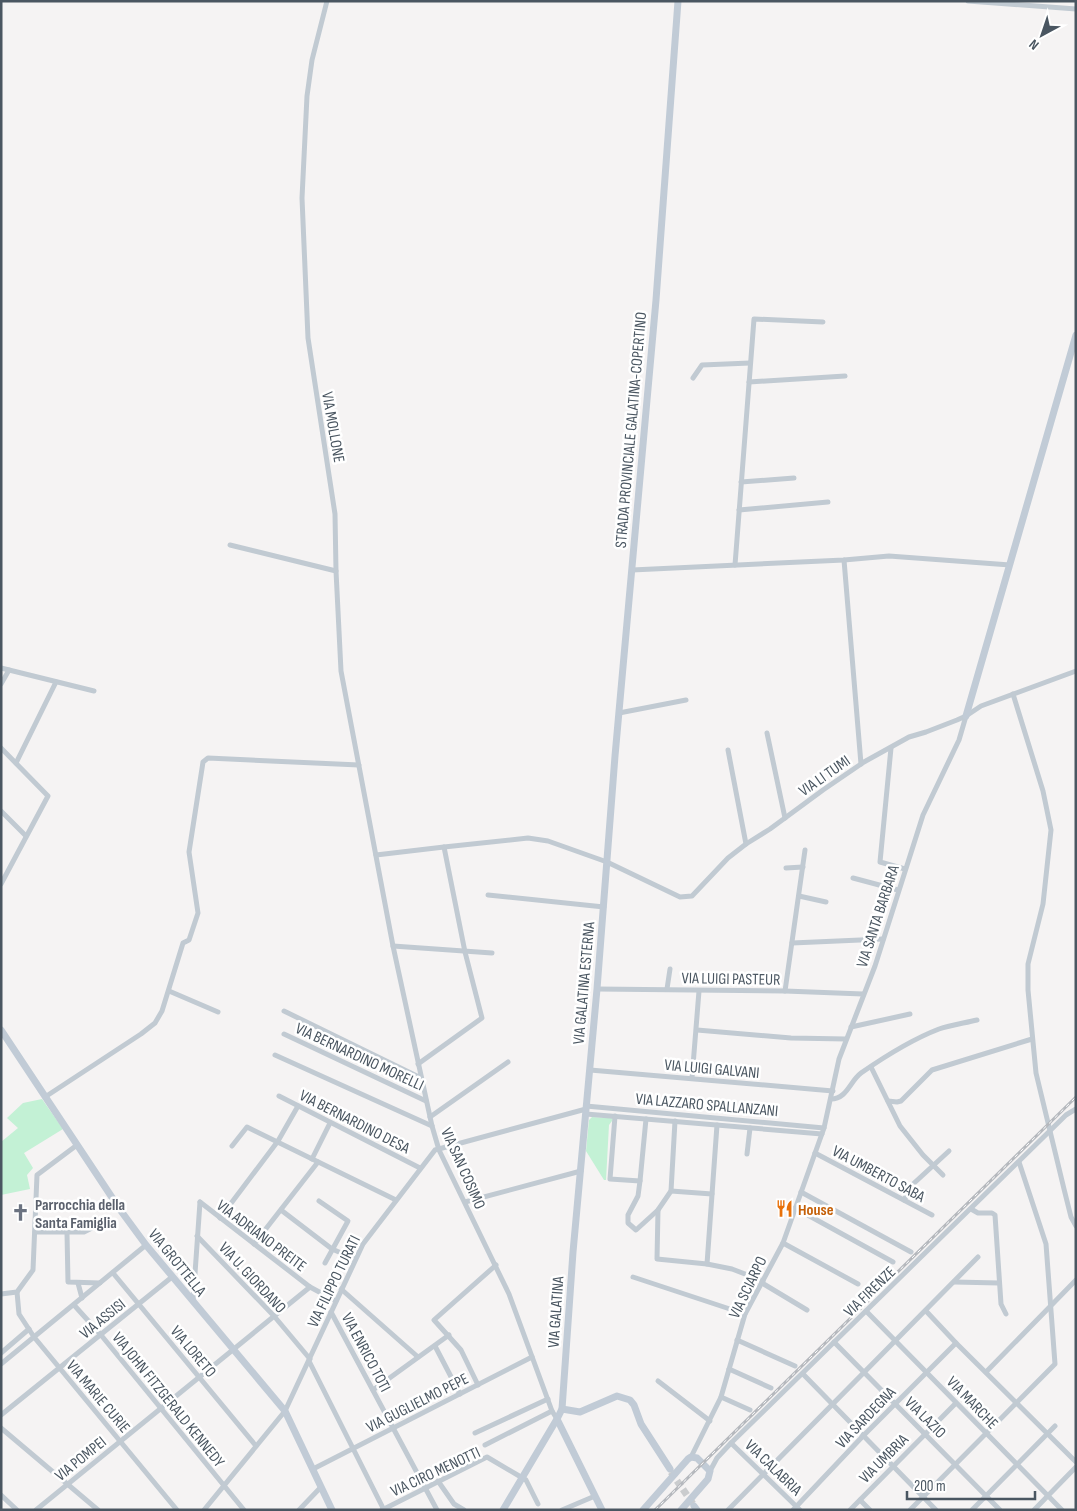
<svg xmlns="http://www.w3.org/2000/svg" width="1077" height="1511" font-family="'Sofia Sans Condensed',sans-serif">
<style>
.green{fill:#c3f1d5}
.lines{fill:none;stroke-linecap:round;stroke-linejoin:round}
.secondary-tunnel{stroke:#caccce;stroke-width:7;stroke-dasharray:7 3.5;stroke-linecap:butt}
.street{stroke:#c1cad2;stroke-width:5}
.secondary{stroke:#c1cbd6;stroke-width:7}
.rail-casing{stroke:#b5b8bd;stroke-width:3}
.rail{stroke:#fff;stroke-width:1;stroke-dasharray:4;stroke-linecap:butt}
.labels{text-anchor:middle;stroke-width:5;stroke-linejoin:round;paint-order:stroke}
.street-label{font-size:16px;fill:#4a5661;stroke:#fff}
.worship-label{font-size:16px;font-weight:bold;fill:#5b616d;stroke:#fff;text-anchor:start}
.food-label{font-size:16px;font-weight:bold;fill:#c56008;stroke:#fff;text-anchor:start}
</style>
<rect width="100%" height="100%" fill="#f5f3f3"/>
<g class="green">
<path d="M 42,1099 L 63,1129 L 24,1153 L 33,1168 L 27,1175 L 30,1189 L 1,1195 L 1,1142 L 18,1128 L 7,1118 L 23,1103 Z"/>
<path d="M 592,1117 L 613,1118 L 612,1121 L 609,1125 L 606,1180 L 604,1180 L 586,1151 L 589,1120 Z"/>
</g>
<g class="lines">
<path class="secondary-tunnel" d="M 671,1472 L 693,1504"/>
<g class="street">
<path d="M 327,1 L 312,60 L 307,96 L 302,198 L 308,338 L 335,514 L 336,571 L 341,671 L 393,946 L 432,1126 L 439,1150 L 509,1294 L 552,1411 L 557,1419"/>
<path d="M 968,1 L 1076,9"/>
<path d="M 693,378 L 702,365 L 750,363"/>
<path d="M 749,382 L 845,376"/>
<path d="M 741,482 L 794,478"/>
<path d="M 739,510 L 828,502"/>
<path d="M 230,545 L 336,571"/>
<path d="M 844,560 L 861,764"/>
<path d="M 735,565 L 754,319 L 823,322"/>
<path d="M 632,570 L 844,560 L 889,556 L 1010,565"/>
<path d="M 1,668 L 94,691"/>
<path d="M 1,684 L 9,670"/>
<path d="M 1013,694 L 1043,791 L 1051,830 L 1043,904 L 1028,964 L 1028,990 L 1036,1073 L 1064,1189 L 1071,1217 L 1076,1226"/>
<path d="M 619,713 L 686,700"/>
<path d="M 767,733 L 785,818"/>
<path d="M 1,748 L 48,796 L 1,884"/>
<path d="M 891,748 L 880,862 L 905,869"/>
<path d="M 728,750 L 746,844"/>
<path d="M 16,763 L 56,682"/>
<path d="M 1,811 L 26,836"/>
<path d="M 376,855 L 444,847"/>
<path d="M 786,868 L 803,867"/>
<path d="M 853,878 L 898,890"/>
<path d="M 488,895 L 604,907"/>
<path d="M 799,896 L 826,902"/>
<path d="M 792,943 L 883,939"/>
<path d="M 393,946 L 492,953"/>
<path d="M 597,989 L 785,991 L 863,994"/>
<path d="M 667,989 L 670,969"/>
<path d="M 169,991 L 218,1012"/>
<path d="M 785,991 L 805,850"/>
<path d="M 284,1011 L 421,1078"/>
<path d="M 851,1027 L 910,1014"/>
<path d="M 697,1030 L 791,1038 L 846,1039"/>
<path d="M 284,1034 L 426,1101"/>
<path d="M 275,1055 L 432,1126"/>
<path d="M 418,1064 L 482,1018 L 465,952 L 444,847 L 528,838 L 548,841 L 607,862 L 680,897 L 692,896 L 728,858 L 746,844 L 770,829 L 823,790 L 864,762 L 909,737 L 926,732 L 957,720 L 966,716 L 981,706 L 1076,671"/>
<path d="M 871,1067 L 900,1126 L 923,1155 L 943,1175"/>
<path d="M 590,1070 L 833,1091"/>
<path d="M 692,1078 L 699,991"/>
<path d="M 279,1096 L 420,1168"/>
<path d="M 45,1097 L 141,1034 L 155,1023 L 162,1011 L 183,943 L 189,940 L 198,913 L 189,852 L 203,762 L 208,758 L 359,765"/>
<path d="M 831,1099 C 847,1099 850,1081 861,1073 C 884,1057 913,1039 939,1029 C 951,1025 965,1023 977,1020"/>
<path d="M 888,1101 L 897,1102 L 901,1101 L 932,1070 L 1032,1039"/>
<path d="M 586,1106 L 824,1128"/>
<path d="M 586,1114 L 822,1134"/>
<path d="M 615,1116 L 610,1179 L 640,1181"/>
<path d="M 430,1117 L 508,1062"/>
<path d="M 646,1119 L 640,1181 L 638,1196 L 628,1215 L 628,1223 L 636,1230 L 658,1210 L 671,1191 L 675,1121"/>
<path d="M 232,1146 L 247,1127 L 396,1200"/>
<path d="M 815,1153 L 932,1215"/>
<path d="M 747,1154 L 750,1128"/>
<path d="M 312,1159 L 330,1123"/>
<path d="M 671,1191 L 712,1194"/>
<path d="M 801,1192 L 911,1252"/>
<path d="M 904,1200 L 912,1185 L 949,1151"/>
<path d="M 319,1201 L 348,1221 L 325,1263"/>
<path d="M 200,1202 L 310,1287 L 336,1301"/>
<path d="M 465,1202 L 581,1171"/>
<path d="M 795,1208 L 893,1262"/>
<path d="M 971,1209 L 978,1213 L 992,1213 L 995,1215 L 1001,1304 L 1006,1314"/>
<path d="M 281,1210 L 332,1249 L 355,1259"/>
<path d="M 658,1210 L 657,1259 L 707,1264 L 732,1269 L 763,1281"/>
<path d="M 220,1218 L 278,1141 L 298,1106"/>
<path d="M 35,1232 L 84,1232 L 100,1224"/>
<path d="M 67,1233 L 68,1282 L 100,1283"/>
<path d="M 197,1236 L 274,1316 L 310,1359"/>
<path d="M 783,1243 L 858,1284"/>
<path d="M 254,1244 L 318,1162"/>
<path d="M 707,1264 L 717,1125"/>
<path d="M 113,1273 L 256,1446"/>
<path d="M 633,1277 L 745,1314"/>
<path d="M 954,1282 L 999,1283"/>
<path d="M 78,1283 L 82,1298"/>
<path d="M 762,1283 L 807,1310"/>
<path d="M 341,1289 L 418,1357"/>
<path d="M 17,1292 L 19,1314 L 34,1337 L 177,1510"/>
<path d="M 1,1294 L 17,1292 L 33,1270 L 37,1175 L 77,1145"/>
<path d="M 193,1302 L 200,1202"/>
<path d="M 74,1305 L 101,1335 L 244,1510"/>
<path d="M 866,1311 L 1062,1510"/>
<path d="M 926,1311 L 956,1343 L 1076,1462"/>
<path d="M 331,1312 L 437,1510"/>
<path d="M 737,1340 L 795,1366"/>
<path d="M 834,1342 L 1000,1510"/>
<path d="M 435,1346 L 460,1394"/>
<path d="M 1,1353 L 29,1329"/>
<path d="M 309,1361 L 384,1510"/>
<path d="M 1,1364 L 146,1245"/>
<path d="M 729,1369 L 771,1388"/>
<path d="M 986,1372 L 1076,1280"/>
<path d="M 803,1374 L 936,1510"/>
<path d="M 658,1381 L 710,1421"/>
<path d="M 478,1385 L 461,1350 L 434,1320 L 496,1265"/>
<path d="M 373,1390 L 449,1335"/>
<path d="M 721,1397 L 750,1410"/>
<path d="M 1,1415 L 172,1277"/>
<path d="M 1,1428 L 98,1510"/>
<path d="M 475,1433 L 548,1399"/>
<path d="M 731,1443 L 800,1510"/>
<path d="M 485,1445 L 552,1411"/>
<path d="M 691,1457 L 721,1397 L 745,1314 L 783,1243 L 824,1128 L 839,1059 L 875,966 L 923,815 L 959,740 L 966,716"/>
<path d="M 313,1469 L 532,1357"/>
<path d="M 710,1471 L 717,1458 L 731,1443 L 1066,1115 L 1076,1109"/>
<path d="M 438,1481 L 454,1504 L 464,1510"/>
<path d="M 1,1495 L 17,1510"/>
<path d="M 860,1500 L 870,1510"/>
<path d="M 36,1510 L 310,1287"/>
<path d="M 204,1510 L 285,1411 L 363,1244 L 435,1150 L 586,1109"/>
<path d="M 299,1510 L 321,1487"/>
<path d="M 382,1510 L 487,1457 L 526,1480 L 538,1504"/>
<path d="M 562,1510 L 595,1496"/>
<path d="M 728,1510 L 978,1257"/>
<path d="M 793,1510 L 863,1436 L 956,1343"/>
<path d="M 850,1510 L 956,1403"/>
<path d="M 910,1510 L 1055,1364 L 1046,1244 L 1019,1162"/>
<path d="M 972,1510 L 1055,1426"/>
<path d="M 1034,1510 L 1076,1467"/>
</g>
<g class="secondary">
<path d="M 966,716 L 1076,335"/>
<path d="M 1,1030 L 121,1211 L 146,1245 L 285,1411 L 332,1510"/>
<path d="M 562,1409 L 580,1412 L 617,1396 L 630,1400 L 634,1405 L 641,1424 L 670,1469"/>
<path d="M 694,1506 L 697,1510"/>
<path d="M 503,1510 L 557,1419"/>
<path d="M 602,1510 L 557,1419 L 562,1409 L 573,1252 L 597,989 L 615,756 L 656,300 L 678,1"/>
<path d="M 643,1510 L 688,1459 L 691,1457 L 697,1458 L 710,1471 L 708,1479 L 681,1510"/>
</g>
<defs>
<path id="rail" d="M 655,1510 L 1076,1097"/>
</defs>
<use href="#rail" class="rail-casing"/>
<use href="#rail" class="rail"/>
</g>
<defs>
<symbol id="restaurant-bare" viewBox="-9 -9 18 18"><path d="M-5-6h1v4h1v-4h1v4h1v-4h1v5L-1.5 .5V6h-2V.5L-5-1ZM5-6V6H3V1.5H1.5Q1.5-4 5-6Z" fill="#e8710a" stroke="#fff" stroke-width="2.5" paint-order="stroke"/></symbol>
<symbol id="church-bare" viewBox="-9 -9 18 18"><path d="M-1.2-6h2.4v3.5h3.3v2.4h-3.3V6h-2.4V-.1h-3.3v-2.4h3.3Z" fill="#6b7280" stroke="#fff" stroke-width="2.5" paint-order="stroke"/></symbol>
</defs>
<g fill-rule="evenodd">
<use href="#restaurant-bare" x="772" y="1196" width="25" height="25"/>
<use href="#church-bare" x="8" y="1200" width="25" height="25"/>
</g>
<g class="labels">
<g class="street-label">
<text transform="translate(334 427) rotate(80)" y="6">VIA MOLLONE</text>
<text transform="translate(630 430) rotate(-85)" y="6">STRADA PROVINCIALE GALATINA-COPERTINO</text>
<text transform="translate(824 775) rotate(-35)" y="6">VIA LI TUMI</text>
<text transform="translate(877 916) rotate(-72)" y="6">VIA SANTA BARBARA</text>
<text transform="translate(731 978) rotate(1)" y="6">VIA LUIGI PASTEUR</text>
<text transform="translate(583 983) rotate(-85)" y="6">VIA GALATINA ESTERNA</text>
<text transform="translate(360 1056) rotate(25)" y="6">VIA BERNARDINO MORELLI</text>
<text transform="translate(712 1068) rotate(5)" y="6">VIA LUIGI GALVANI</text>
<text transform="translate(707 1104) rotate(5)" y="6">VIA LAZZARO SPALLANZANI</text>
<text transform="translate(355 1121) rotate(27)" y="6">VIA BERNARDINO DESA</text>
<text transform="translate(464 1168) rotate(66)" y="6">VIA SAN COSIMO</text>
<text transform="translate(879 1173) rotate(28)" y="6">VIA UMBERTO SABA</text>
<text transform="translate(262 1235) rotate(37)" y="6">VIA ADRIANO PREITE</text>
<text transform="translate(178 1262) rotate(51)" y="6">VIA GROTTELLA</text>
<text transform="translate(253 1277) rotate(47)" y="6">VIA U. GIORDANO</text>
<text transform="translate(333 1281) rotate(-64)" y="6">VIA FILIPPO TURATI</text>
<text transform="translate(747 1287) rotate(-64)" y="6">VIA SCIARPO</text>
<text transform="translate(869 1291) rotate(-44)" y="6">VIA FIRENZE</text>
<text transform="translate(555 1312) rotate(-86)" y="6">VIA GALATINA</text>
<text transform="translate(102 1318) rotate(-39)" y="6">VIA ASSISI</text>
<text transform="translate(194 1351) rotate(50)" y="6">VIA LORETO</text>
<text transform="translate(367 1352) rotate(62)" y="6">VIA ENRICO TOTI</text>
<text transform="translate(99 1396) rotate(50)" y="6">VIA MARIE CURIE</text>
<text transform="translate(169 1399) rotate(51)" y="6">VIA JOHN FITZGERALD KENNEDY</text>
<text transform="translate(417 1402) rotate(-27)" y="6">VIA GUGLIELMO PEPE</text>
<text transform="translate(973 1402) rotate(46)" y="6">VIA MARCHE</text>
<text transform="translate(865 1417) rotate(-46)" y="6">VIA SARDEGNA</text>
<text transform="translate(926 1417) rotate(45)" y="6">VIA LAZIO</text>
<text transform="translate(80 1458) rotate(-39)" y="6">VIA POMPEI</text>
<text transform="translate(883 1458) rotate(-45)" y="6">VIA UMBRIA</text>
<text transform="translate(774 1467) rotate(44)" y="6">VIA CALABRIA</text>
<text transform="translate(435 1471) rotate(-25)" y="6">VIA CIRO MENOTTI</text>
</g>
<g class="worship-label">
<text x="35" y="1210">Parrocchia della<tspan x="35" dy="18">Santa Famiglia</tspan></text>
</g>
<g class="food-label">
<text x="798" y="1215">House</text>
</g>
</g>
<rect width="1077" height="1511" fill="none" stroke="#4a5661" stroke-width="5"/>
<g transform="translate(1042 35) rotate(220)" stroke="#ffffff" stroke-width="4" paint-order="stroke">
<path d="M0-4L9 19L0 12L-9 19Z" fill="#4a5661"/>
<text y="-8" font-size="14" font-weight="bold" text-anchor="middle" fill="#4a5661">N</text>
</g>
<path d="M907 1491v8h128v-8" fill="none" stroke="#4a5661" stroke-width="2.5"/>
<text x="914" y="1491" font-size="15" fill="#4a5661" stroke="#ffffff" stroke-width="4" paint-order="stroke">200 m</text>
</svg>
